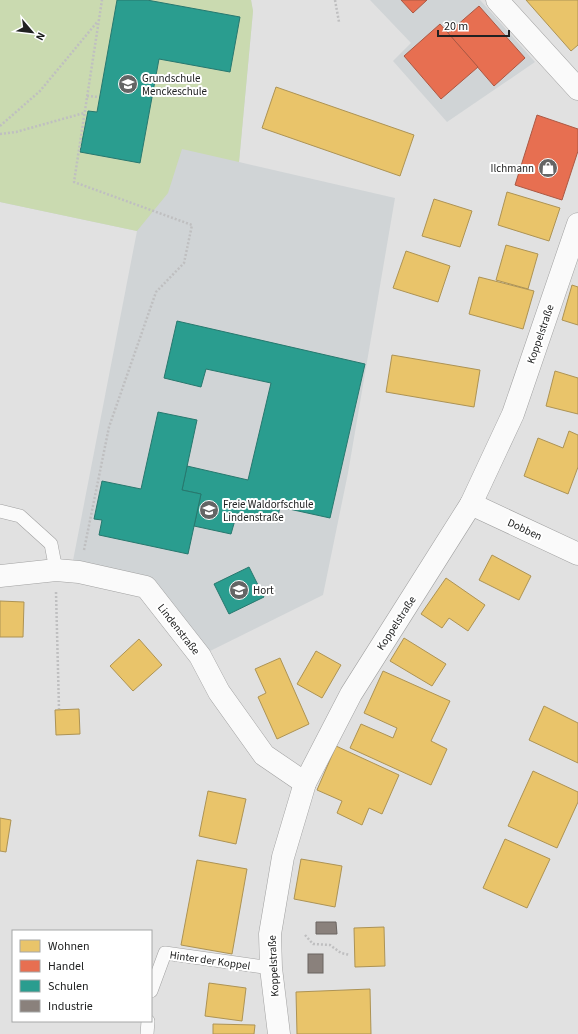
<svg xmlns="http://www.w3.org/2000/svg" width="578" height="1034" font-family="'Source Sans 3',sans-serif">
<style>
.built{fill:#d0d4d6}
.green{fill:#cadab0}
.homes{fill:#e9c46a;stroke:#ad9354}
.shops{fill:#e76f51;stroke:#ac5843}
.schools{fill:#2a9d8f;stroke:#27786e}
.industry{fill:#8a817c;stroke:#6a6461}
.lines{fill:none;stroke-linecap:round;stroke-linejoin:round}
.lane-casing{stroke:#a1a1a1;stroke-width:14}
.street-casing{stroke:#a1a1a1;stroke-width:23}
.secondary-casing{stroke:#a1a1a1;stroke-width:23}
.path{stroke:#bfbfc0;stroke-width:2.5;stroke-dasharray:2 2;stroke-linecap:butt}
.lane{stroke:#fafafa;stroke-width:13}
.street{stroke:#fafafa;stroke-width:22}
.secondary{stroke:#fafafa;stroke-width:22}
.labels{text-anchor:middle;stroke-width:4;stroke-linejoin:round;paint-order:stroke}
.poi-label{font-size:11px;fill:#212222;stroke:#fff;text-anchor:start}
.street-label{font-size:11px;fill:#212222;stroke:#fff}
</style>
<rect width="100%" height="100%" fill="#e1e1e1"/>
<g class="built">
<path d="M 0,0 L 251,0 L 253,11 L 239,162 L 395,198 L 348,473 L 323,595 L 200,656 L 146,587 L 71,571 L 137,231 L 0,202 Z"/>
<path d="M 370,0 L 480,0 L 535,62 L 447,122 L 393,61 L 411,43 Z"/>
</g>
<path class="green" d="M 0,0 L 117,0 L 97,112 L 88,111 L 80,152 L 140,163 L 159,59 L 230,72 L 240,17 L 147,0 L 251,0 L 253,11 L 239,162 L 182,149 L 168,193 L 137,231 L 0,202 Z"/>
<g class="homes">
<path d="M 526,0 L 578,0 L 578,45 L 571,51 Z"/>
<path d="M 276,87 L 414,135 L 400,176 L 262,128 Z"/>
<path d="M 507,192 L 560,208 L 549,241 L 498,225 Z"/>
<path d="M 434,199 L 472,211 L 460,247 L 422,236 Z"/>
<path d="M 506,245 L 538,254 L 528,289 L 496,280 Z"/>
<path d="M 406,251 L 450,266 L 438,302 L 393,288 Z"/>
<path d="M 479,277 L 534,291 L 523,329 L 469,314 Z"/>
<path d="M 572,285 L 578,287 L 578,325 L 562,320 Z"/>
<path d="M 392,355 L 480,370 L 474,407 L 386,392 Z"/>
<path d="M 555,371 L 578,378 L 578,414 L 546,406 Z"/>
<path d="M 569,431 L 578,435 L 578,467 L 568,494 L 524,476 L 538,438 L 563,448 Z"/>
<path d="M 492,555 L 531,576 L 519,600 L 479,580 Z"/>
<path d="M 446,578 L 485,605 L 468,631 L 449,618 L 442,628 L 421,614 Z"/>
<path d="M 0,601 L 24,602 L 23,637 L 0,637 Z"/>
<path d="M 404,638 L 446,664 L 432,686 L 390,661 Z"/>
<path d="M 139,639 L 162,665 L 133,691 L 110,666 Z"/>
<path d="M 316,651 L 341,665 L 322,698 L 297,684 Z"/>
<path d="M 280,658 L 309,724 L 277,739 L 258,697 L 266,693 L 255,669 Z"/>
<path d="M 383,671 L 450,701 L 431,741 L 447,749 L 431,785 L 350,748 L 361,724 L 393,738 L 397,728 L 364,713 Z"/>
<path d="M 544,706 L 578,723 L 578,763 L 529,740 Z"/>
<path d="M 79,709 L 80,734 L 56,735 L 55,710 Z"/>
<path d="M 336,746 L 399,775 L 382,814 L 369,808 L 362,825 L 337,813 L 342,801 L 317,790 Z"/>
<path d="M 533,771 L 578,792 L 578,802 L 557,848 L 508,826 Z"/>
<path d="M 208,791 L 246,799 L 236,844 L 199,836 Z"/>
<path d="M 0,818 L 11,820 L 6,852 L 0,851 Z"/>
<path d="M 505,839 L 550,859 L 527,908 L 483,888 Z"/>
<path d="M 301,859 L 342,866 L 335,907 L 294,899 Z"/>
<path d="M 197,860 L 247,869 L 232,954 L 181,945 Z"/>
<path d="M 384,927 L 385,966 L 355,967 L 354,928 Z"/>
<path d="M 209,983 L 246,988 L 242,1021 L 205,1016 Z"/>
<path d="M 370,989 L 371,1034 L 297,1034 L 296,992 Z"/>
<path d="M 213,1024 L 255,1025 L 254,1034 L 213,1034 Z"/>
</g>
<g class="shops">
<path d="M 401,0 L 427,0 L 413,13 Z"/>
<path d="M 479,6 L 525,58 L 494,86 L 448,33 Z"/>
<path d="M 440,24 L 478,67 L 441,99 L 404,56 Z"/>
<path d="M 537,115 L 578,129 L 578,151 L 562,200 L 515,185 Z"/>
</g>
<g class="schools">
<path d="M 117,0 L 147,0 L 240,17 L 230,72 L 159,59 L 140,163 L 80,152 L 88,111 L 97,112 Z"/>
<path d="M 177,321 L 365,364 L 330,518 L 280,507 L 277,521 L 237,513 L 231,534 L 194,526 L 201,494 L 182,490 L 187,466 L 248,480 L 271,383 L 206,369 L 201,387 L 164,378 Z"/>
<path d="M 158,412 L 197,420 L 182,490 L 201,494 L 188,554 L 99,535 L 102,520 L 94,519 L 102,481 L 141,489 Z"/>
<path d="M 249,567 L 264,597 L 229,614 L 214,584 Z"/>
</g>
<g class="industry">
<path d="M 316,922 L 336,922 L 337,934 L 316,934 Z"/>
<rect x="308" y="954" width="15" height="19"/>
</g>
<g class="lines">
<defs>
<g id="lane">
<path d="M 0,511 L 20,516 L 51,544 L 56,570"/>
<path d="M 151,991 L 165,953 L 271,968"/>
<path d="M 147,1034 L 148,1021"/>
</g>
<g id="street">
<path d="M 471,504 L 578,554"/>
<path d="M 0,576 L 56,570 L 79,572 L 146,587 L 200,656 L 219,692 L 264,755 L 305,783"/>
</g>
<g id="secondary">
<path d="M 497,0 L 578,89"/>
<path d="M 279,1034 L 271,968 L 270,934 L 283,857 L 305,783 L 351,694 L 471,504 L 513,414 L 578,224"/>
</g>
</defs>
<use href="#lane" class="lane-casing"/>
<use href="#street" class="street-casing"/>
<use href="#secondary" class="secondary-casing"/>
<g class="path">
<path d="M 335,0 L 339,22"/>
<path d="M 87,96 L 99,97"/>
<path d="M 0,126 L 40,91 L 98,21"/>
<path d="M 0,134 L 16,132 L 84,113"/>
<path d="M 84,550 L 109,427 L 156,292 L 184,263 L 192,225 L 74,182 L 102,0"/>
<path d="M 56,592 L 59,709"/>
<path d="M 305,935 L 313,944 L 330,945 L 341,953 L 350,955"/>
</g>
<use href="#lane" class="lane"/>
<use href="#street" class="street"/>
<use href="#secondary" class="secondary"/>
</g>
<defs>
<symbol id="school-disc" viewBox="-11 -11 22 22"><circle r="9.5" fill="#646565" stroke="#fff"/><path d="M0-5L7-2L0 1L-7-2ZM-4 1L0 2.5L4 1V4Q0 6-4 4Z" fill="#fff"/></symbol>
<symbol id="shop-disc" viewBox="-11 -11 22 22"><circle r="9.5" fill="#646565" stroke="#fff"/><path d="M-5-2.5h2.3a2.7 3.5 0 0 1 5.4 0H5L5.5 6h-11ZM-1.5-2.5h3a1.5 2.3 0 0 0-3 0Z" fill="#fff"/></symbol>
</defs>
<g fill-rule="evenodd">
<use href="#school-disc" x="117" y="73" width="22" height="22"/>
<use href="#shop-disc" x="537" y="157" width="22" height="22"/>
<use href="#school-disc" x="198" y="499" width="22" height="22"/>
<use href="#school-disc" x="228" y="579" width="22" height="22"/>
</g>
<g class="labels">
<g class="poi-label">
<text x="142" y="82">Grundschule<tspan x="142" dy="13">Menckeschule</tspan></text>
<text x="534" y="172" text-anchor="end">Ilchmann</text>
<text x="223" y="508">Freie Waldorfschule<tspan x="223" dy="13">Lindenstraße</tspan></text>
<text x="253" y="594">Hort</text>
</g>
<g class="street-label">
<text transform="translate(540 334) rotate(-71)" y="4">Koppelstraße</text>
<text transform="translate(525 529) rotate(25)" y="4">Dobben</text>
<text transform="translate(396 623) rotate(-57)" y="4">Koppelstraße</text>
<text transform="translate(179 629) rotate(52)" y="4">Lindenstraße</text>
<text transform="translate(210 960) rotate(8)" y="4">Hinter der Koppel</text>
<text transform="translate(273 966) rotate(-93)" y="4">Koppelstraße</text>
</g>
</g>
<rect x="12" y="930" width="140" height="92" fill="#ffffff" stroke="#a6a7a7"/>
<rect x="20" y="940" width="20" height="12" fill="#e9c46a" stroke="#a6a7a7"/>
<text x="48" y="950" font-size="12" fill="#212222">Wohnen</text>
<rect x="20" y="960" width="20" height="12" fill="#e76f51" stroke="#a6a7a7"/>
<text x="48" y="970" font-size="12" fill="#212222">Handel</text>
<rect x="20" y="980" width="20" height="12" fill="#2a9d8f" stroke="#a6a7a7"/>
<text x="48" y="990" font-size="12" fill="#212222">Schulen</text>
<rect x="20" y="1000" width="20" height="12" fill="#8a817c" stroke="#a6a7a7"/>
<text x="48" y="1010" font-size="12" fill="#212222">Industrie</text>
<g transform="translate(32 32) rotate(118)" stroke="#ffffff" stroke-width="3" paint-order="stroke">
<path d="M0-3L7 15L0 10L-7 15Z" fill="#212222"/>
<text y="-6" font-size="11" font-weight="bold" text-anchor="middle" fill="#212222">N</text>
</g>
<path d="M438 30v6h71v-6" fill="none" stroke="#212222" stroke-width="2"/>
<text x="444" y="30" font-size="12" fill="#212222" stroke="#ffffff" stroke-width="3" paint-order="stroke">20 m</text>
</svg>
